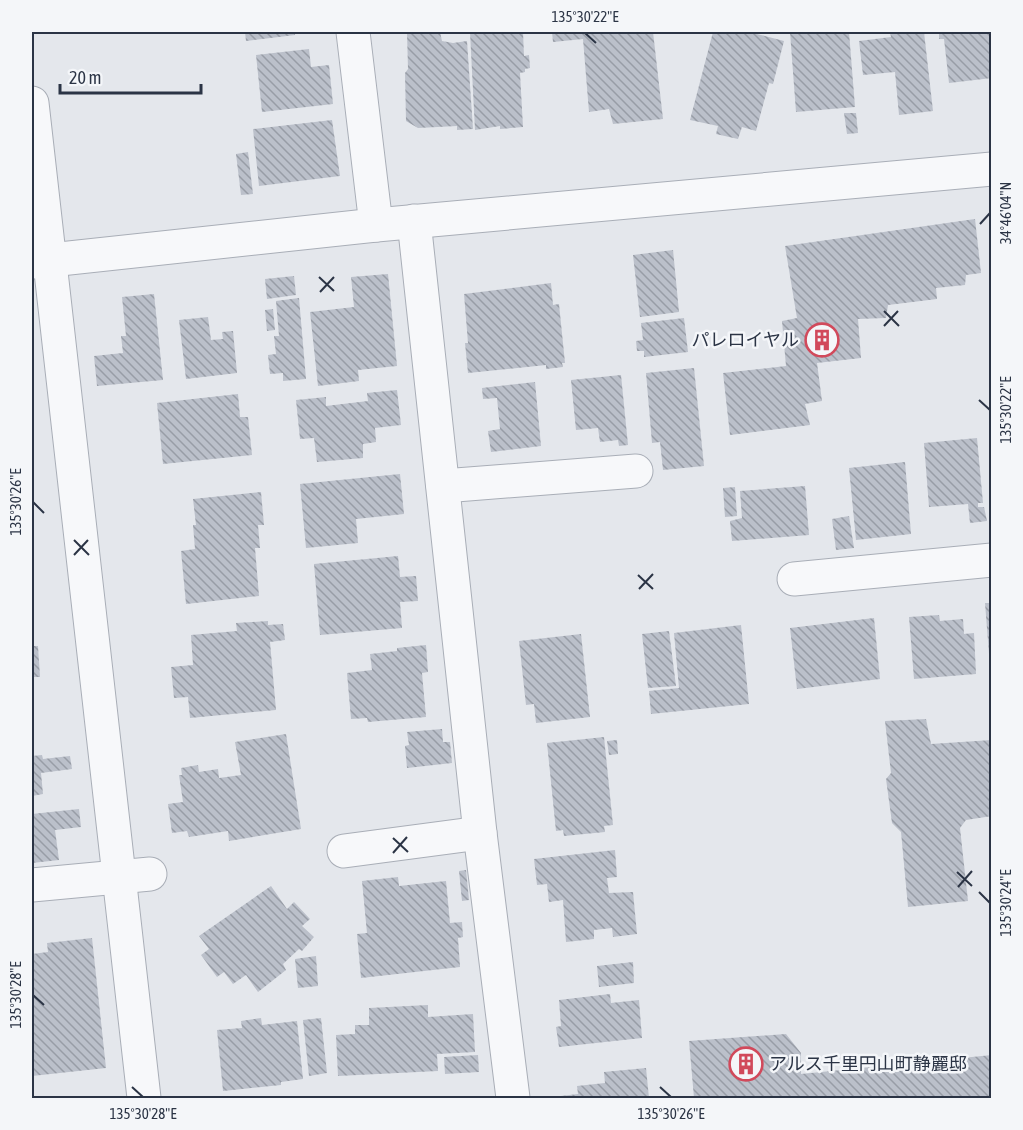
<svg xmlns="http://www.w3.org/2000/svg" width="1023" height="1130" font-family="'Asap Condensed','Noto Sans JP',sans-serif">
<style>
.building{fill:url(#building-back-hatch)}
.lines{fill:none;stroke-linecap:round;stroke-linejoin:round}
.street-casing{stroke:#a9aeb7;stroke-width:35}
.street{stroke:#f7f8fa;stroke-width:33}
.ticks{fill:none;stroke:#2b3445;stroke-width:2}
.labels{text-anchor:middle;stroke-width:5;stroke-linejoin:round;paint-order:stroke}
.poi-label{font-size:18px;fill:#2b3445;stroke:#f4f6f9;text-anchor:end}
.neatline{fill:none;stroke:#2b3445;stroke-width:2}
.ticks-label{font-size:15px;text-anchor:middle;fill:#2b3445}
</style>
<defs>
<pattern id="building-back-hatch" width="6" height="6" patternUnits="userSpaceOnUse" patternTransform="scale(1.5)"><rect width="6" height="6" fill="#bbc0ca"/><path d="M-1 5l2 2M0 0l6 6M5-1l2 2" fill="none" stroke="#989da6"/></pattern>
</defs>
<rect width="100%" height="100%" fill="#e4e7ec"/>
<g class="building">
<path d="M 245,32 L 295,32 L 295,35 L 246,41 Z"/>
<path d="M 407,32 L 440,32 L 442,41 L 453,43 L 467,41 L 473,129 L 457,130 L 457,126 L 418,128 L 406,121 L 405,73 L 408,69 Z"/>
<path d="M 470,32 L 523,32 L 524,56 L 529,55 L 530,68 L 525,69 L 525,72 L 520,73 L 523,127 L 500,129 L 500,126 L 475,130 Z"/>
<path d="M 552,32 L 653,32 L 663,119 L 613,124 L 609,109 L 589,112 L 583,39 L 553,42 Z"/>
<path d="M 713,32 L 749,32 L 784,41 L 773,84 L 769,83 L 756,131 L 742,127 L 738,139 L 716,134 L 718,126 L 690,120 Z"/>
<path d="M 790,32 L 849,32 L 855,107 L 796,112 Z"/>
<path d="M 890,32 L 924,32 L 933,111 L 899,115 L 895,72 L 863,75 L 859,41 L 891,37 Z"/>
<path d="M 939,32 L 992,32 L 992,78 L 949,83 L 944,39 L 939,39 Z"/>
<path d="M 309,49 L 311,67 L 329,65 L 333,104 L 262,112 L 256,55 Z"/>
<path d="M 844,113 L 856,113 L 858,133 L 847,134 Z"/>
<path d="M 332,120 L 340,176 L 259,186 L 253,129 Z"/>
<path d="M 248,152 L 253,194 L 241,195 L 236,154 Z"/>
<path d="M 975,219 L 981,273 L 966,275 L 965,285 L 936,288 L 937,299 L 888,305 L 886,318 L 858,319 L 861,358 L 817,363 L 822,401 L 805,404 L 810,425 L 730,435 L 723,373 L 786,366 L 782,321 L 797,318 L 785,246 Z"/>
<path d="M 673,250 L 679,312 L 640,317 L 633,255 Z"/>
<path d="M 388,274 L 397,366 L 358,370 L 359,381 L 318,386 L 310,312 L 354,307 L 351,277 Z"/>
<path d="M 294,276 L 296,295 L 267,299 L 265,279 Z"/>
<path d="M 551,283 L 553,305 L 559,304 L 565,363 L 562,363 L 563,367 L 546,369 L 546,365 L 468,373 L 465,343 L 468,343 L 464,294 Z"/>
<path d="M 154,294 L 163,380 L 97,386 L 94,356 L 123,353 L 121,336 L 126,336 L 122,297 Z"/>
<path d="M 299,298 L 306,379 L 283,381 L 283,373 L 270,374 L 268,355 L 276,354 L 274,336 L 279,336 L 276,301 Z"/>
<path d="M 273,309 L 275,330 L 267,331 L 265,310 Z"/>
<path d="M 208,317 L 211,340 L 223,339 L 222,332 L 233,331 L 237,373 L 186,379 L 179,320 Z"/>
<path d="M 684,318 L 688,352 L 644,357 L 644,351 L 637,351 L 636,341 L 643,340 L 641,323 Z"/>
<path d="M 694,368 L 704,466 L 663,470 L 660,442 L 652,443 L 646,373 Z"/>
<path d="M 621,375 L 628,445 L 619,446 L 618,440 L 600,442 L 598,428 L 576,430 L 571,380 Z"/>
<path d="M 535,382 L 541,446 L 491,452 L 488,431 L 500,429 L 497,398 L 483,399 L 482,388 Z"/>
<path d="M 397,390 L 401,425 L 375,428 L 376,442 L 363,444 L 363,458 L 317,462 L 314,438 L 300,439 L 296,400 L 326,397 L 326,406 L 368,401 L 367,393 Z"/>
<path d="M 238,394 L 240,417 L 248,417 L 252,455 L 163,464 L 157,403 Z"/>
<path d="M 977,438 L 983,503 L 978,503 L 978,507 L 984,507 L 987,521 L 970,523 L 968,504 L 929,507 L 924,443 Z"/>
<path d="M 905,462 L 911,534 L 856,540 L 849,468 Z"/>
<path d="M 400,474 L 404,514 L 356,519 L 358,543 L 306,548 L 300,484 Z"/>
<path d="M 805,486 L 809,535 L 732,541 L 730,521 L 742,518 L 740,491 Z"/>
<path d="M 735,487 L 737,516 L 725,517 L 723,488 Z"/>
<path d="M 261,492 L 264,525 L 258,525 L 260,548 L 255,548 L 259,596 L 186,604 L 181,551 L 195,549 L 193,525 L 196,525 L 193,499 Z"/>
<path d="M 849,516 L 854,548 L 836,550 L 832,519 Z"/>
<path d="M 398,556 L 400,577 L 416,576 L 418,601 L 400,602 L 402,628 L 320,635 L 314,564 Z"/>
<path d="M 985,603 L 992,603 L 992,666 L 990,666 Z"/>
<path d="M 939,615 L 940,621 L 963,619 L 964,634 L 974,633 L 976,674 L 914,679 L 909,617 Z"/>
<path d="M 874,618 L 880,679 L 797,689 L 790,628 Z"/>
<path d="M 268,621 L 268,625 L 283,624 L 285,640 L 270,642 L 276,710 L 190,718 L 188,697 L 174,698 L 171,667 L 193,665 L 191,635 L 237,631 L 236,623 Z"/>
<path d="M 741,625 L 749,704 L 651,714 L 649,691 L 679,688 L 674,633 Z"/>
<path d="M 669,631 L 676,686 L 648,688 L 642,634 Z"/>
<path d="M 581,634 L 590,717 L 536,723 L 534,704 L 526,705 L 519,641 Z"/>
<path d="M 426,645 L 428,672 L 422,673 L 426,717 L 368,722 L 367,718 L 351,719 L 347,673 L 372,670 L 370,654 L 397,651 L 397,648 Z"/>
<path d="M 32,646 L 38,646 L 40,677 L 32,677 Z"/>
<path d="M 926,719 L 931,744 L 992,740 L 992,816 L 966,820 L 960,828 L 968,901 L 908,907 L 901,832 L 892,823 L 886,779 L 891,773 L 885,721 Z"/>
<path d="M 442,729 L 443,742 L 450,742 L 452,763 L 407,768 L 405,746 L 409,745 L 407,732 Z"/>
<path d="M 286,734 L 301,829 L 229,841 L 228,831 L 189,837 L 187,831 L 172,833 L 168,804 L 183,802 L 179,775 L 182,775 L 181,768 L 198,765 L 199,772 L 218,769 L 219,778 L 241,775 L 235,742 Z"/>
<path d="M 604,737 L 613,825 L 604,826 L 605,832 L 564,836 L 563,830 L 556,831 L 547,743 Z"/>
<path d="M 617,740 L 618,754 L 609,755 L 607,741 Z"/>
<path d="M 42,755 L 43,759 L 70,756 L 72,769 L 41,773 L 43,794 L 32,796 L 32,756 Z"/>
<path d="M 79,809 L 81,827 L 55,830 L 59,860 L 32,863 L 32,814 Z"/>
<path d="M 615,850 L 617,877 L 607,878 L 609,893 L 633,892 L 637,934 L 613,937 L 612,928 L 594,930 L 594,939 L 566,942 L 563,900 L 549,902 L 547,884 L 537,885 L 534,859 Z"/>
<path d="M 466,870 L 469,900 L 462,901 L 459,871 Z"/>
<path d="M 398,877 L 399,886 L 446,881 L 450,923 L 462,922 L 463,937 L 458,938 L 460,967 L 361,978 L 357,934 L 367,933 L 362,881 Z"/>
<path d="M 271,886 L 287,909 L 294,902 L 310,919 L 302,926 L 314,937 L 302,951 L 299,949 L 283,964 L 286,970 L 258,992 L 246,975 L 233,984 L 224,972 L 217,977 L 201,955 L 209,949 L 199,936 Z"/>
<path d="M 92,938 L 106,1068 L 32,1076 L 32,954 L 48,952 L 47,943 Z"/>
<path d="M 316,956 L 318,986 L 298,988 L 295,959 Z"/>
<path d="M 633,962 L 634,983 L 599,987 L 597,966 Z"/>
<path d="M 610,994 L 611,1003 L 639,1000 L 642,1038 L 559,1047 L 556,1027 L 561,1026 L 559,1000 Z"/>
<path d="M 428,1005 L 428,1017 L 473,1014 L 475,1052 L 437,1054 L 438,1071 L 338,1076 L 336,1035 L 355,1034 L 355,1025 L 369,1025 L 369,1008 Z"/>
<path d="M 261,1018 L 262,1025 L 297,1021 L 303,1079 L 281,1082 L 281,1085 L 223,1091 L 217,1030 L 242,1028 L 241,1021 Z"/>
<path d="M 321,1018 L 327,1073 L 309,1076 L 303,1020 Z"/>
<path d="M 786,1034 L 801,1053 L 801,1074 L 992,1055 L 992,1098 L 694,1098 L 689,1041 Z"/>
<path d="M 478,1055 L 479,1072 L 445,1074 L 444,1057 Z"/>
<path d="M 646,1068 L 649,1098 L 552,1098 L 552,1097 L 578,1094 L 577,1086 L 605,1083 L 604,1072 Z"/>
</g>
<g class="lines">
<defs>
<g id="street">
<path d="M 353,32 L 376,225"/>
<path d="M 32,103 L 144,1098"/>
<path d="M 414,221 L 480,833 L 513,1098"/>
<path d="M 32,262 L 376,225 L 992,169"/>
<path d="M 443,486 L 636,471"/>
<path d="M 794,579 L 992,560"/>
<path d="M 344,851 L 480,833"/>
<path d="M 32,885 L 150,874"/>
</g>
</defs>
<use href="#street" class="street-casing"/>
<use href="#street" class="street"/>
</g>
<path class="ticks" d="M 585,33 L 596,43M 980,224 L 990,213M 319,277 L 334,291M 320,292 L 334,277M 884,311 L 899,326M 884,326 L 898,311M 979,400 L 990,410M 33,502 L 44,513M 74,540 L 89,555M 74,555 L 88,540M 638,575 L 653,589M 639,589 L 653,574M 393,838 L 408,852M 393,853 L 407,837M 957,872 L 972,886M 958,887 L 972,871M 979,892 L 990,903M 33,995 L 44,1005M 132,1087 L 143,1097M 660,1087 L 671,1097"/>
<defs>
<symbol id="building-ring" viewBox="-11 -11 22 22"><circle r="9.5" fill="#f4f6f9" stroke="#d1495b" stroke-width="1.5"/><path d="M-4-6H4V6H1V3H-1V6H-4ZM-2.5-4.3h1.7v1.8h-1.7ZM.8-4.3h1.7v1.8H.8ZM-2.5-1h1.7V.8h-1.7ZM.8-1h1.7V.8H.8Z" fill="#d1495b"/></symbol>
</defs>
<g fill-rule="evenodd">
<use href="#building-ring" x="803" y="321" width="38" height="38"/>
<use href="#building-ring" x="727" y="1045" width="38" height="38"/>
</g>
<g class="labels">
<g class="poi-label">
<text x="799" y="346">パレロイヤル</text>
<text x="769" y="1070" text-anchor="start">アルス千里円山町静麗邸</text>
</g>
</g>
<rect width="1023" height="1130" fill="none" stroke="#f4f6f9" stroke-width="66"/>
<path d="M60 84v9h141v-9" fill="none" stroke="#2b3445" stroke-width="3"/>
<text x="69" y="84" font-size="18" fill="#2b3445" stroke="#f4f6f9" stroke-width="4.5" paint-order="stroke">20 m</text>
<rect x="33" y="33" width="957" height="1064" class="neatline"/>
<g class="ticks-label">
<text x="585" y="22">135°30'22"E</text>
<text transform="translate(1006 213) rotate(-90)" y="5">34°46'04"N</text>
<text transform="translate(1006 410) rotate(-90)" y="5">135°30'22"E</text>
<text transform="translate(16 502) rotate(-90)" y="5">135°30'26"E</text>
<text transform="translate(1006 903) rotate(-90)" y="5">135°30'24"E</text>
<text transform="translate(16 995) rotate(-90)" y="5">135°30'28"E</text>
<text x="143" y="1119">135°30'28"E</text>
<text x="671" y="1119">135°30'26"E</text>
</g>
</svg>
